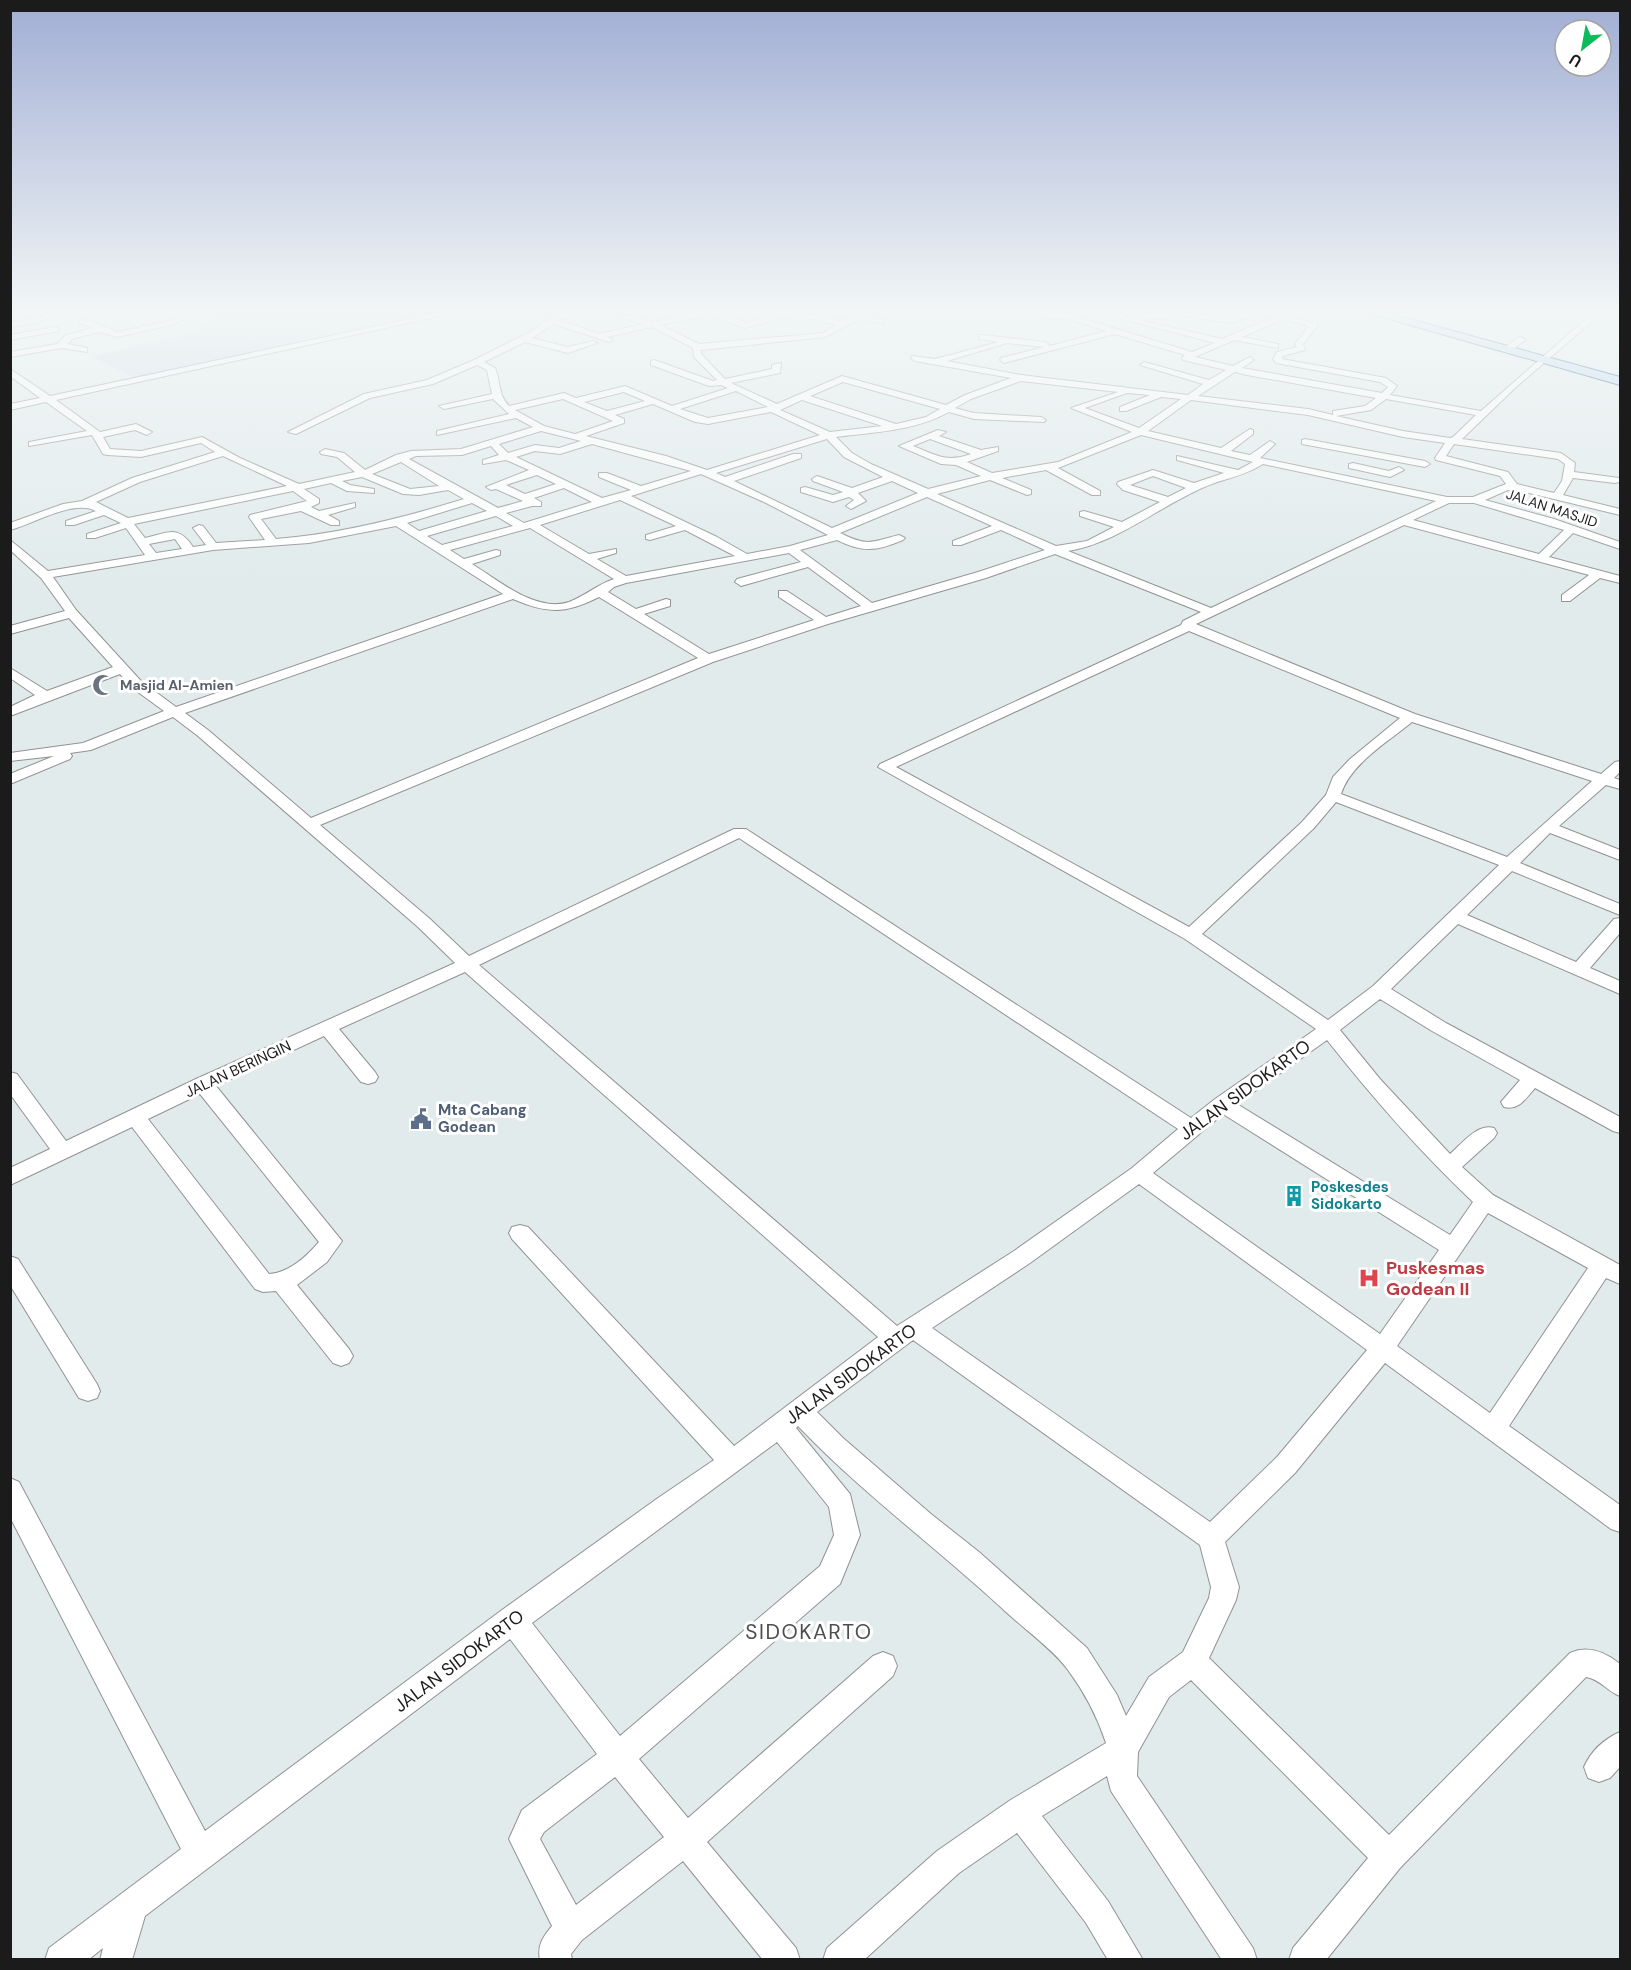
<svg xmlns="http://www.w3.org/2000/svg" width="1631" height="1970" font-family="'DM Sans',sans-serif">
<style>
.farmland{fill:#cddbea}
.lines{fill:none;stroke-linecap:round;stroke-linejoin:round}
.minor-casing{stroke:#929292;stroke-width:2}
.secondary-casing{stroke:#0b366a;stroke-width:2}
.minor{fill:#fff;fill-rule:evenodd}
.secondary{fill:#b7d6f5;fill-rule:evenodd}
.labels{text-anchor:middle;stroke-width:6;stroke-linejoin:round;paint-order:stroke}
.far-street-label{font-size:14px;fill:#1b1b1b;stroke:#fff}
.far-worship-label{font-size:14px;font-weight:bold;fill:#5b616d;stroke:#fff;text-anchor:start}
.street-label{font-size:15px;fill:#1b1b1b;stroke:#fff}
.service-label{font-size:15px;font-weight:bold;fill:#4e5e75;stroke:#fff;text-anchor:start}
.culture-label{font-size:15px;font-weight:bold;fill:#0d838f;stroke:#fff;text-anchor:start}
.near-street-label{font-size:18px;fill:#1b1b1b;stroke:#fff}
.near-health-label{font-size:18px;font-weight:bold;fill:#be3a42;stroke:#fff;text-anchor:start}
.near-quarter-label{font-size:21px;letter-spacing:1.5px;fill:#4e4e4e;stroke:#fff}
</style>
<rect width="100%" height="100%" fill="#e1ebec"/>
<path class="farmland" d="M 216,311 L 449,311 L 135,378 L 92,357 L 190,333 Z"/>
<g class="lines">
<defs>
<g id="minor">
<path d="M 52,311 L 64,311 L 37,323 L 10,327 L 10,323 L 32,319 Z"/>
<path d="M 192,311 L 203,311 L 171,325 L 117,337 L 99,332 L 72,339 L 68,344 L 87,348 L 87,352 L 62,348 L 10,357 L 10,352 L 57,344 L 66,335 L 92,328 L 80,323 L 80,319 L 86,319 L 117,332 L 169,321 Z"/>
<path d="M 447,311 L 463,311 L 56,400 L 100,432 L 136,424 L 152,432 L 147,435 L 135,430 L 103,437 L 110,449 L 141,451 L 202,437 L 240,458 L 299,484 L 355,472 L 337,457 L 321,454 L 320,452 L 325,449 L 344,453 L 365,470 L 396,455 L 411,451 L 461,449 L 533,427 L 516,418 L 437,435 L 437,431 L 509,414 L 493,399 L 444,409 L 439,406 L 492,394 L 487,370 L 477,365 L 433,384 L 370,398 L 296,434 L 288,432 L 364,394 L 427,380 L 474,360 L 530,332 L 552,317 L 529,311 L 557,314 L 584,311 L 558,320 L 599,334 L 643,324 L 597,311 L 611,311 L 654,322 L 702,311 L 718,311 L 746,323 L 779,315 L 773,311 L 801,312 L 841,321 L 866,311 L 877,311 L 867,316 L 884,320 L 884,324 L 859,319 L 825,337 L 701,350 L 701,354 L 725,379 L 772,369 L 772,365 L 781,363 L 780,373 L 731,383 L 777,404 L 842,376 L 946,405 L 965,395 L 1011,378 L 915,361 L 911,358 L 912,356 L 935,359 L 999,342 L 979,339 L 979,335 L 982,335 L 1046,342 L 1050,346 L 1106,331 L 1065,318 L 1050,319 L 1030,314 L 1030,311 L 1068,314 L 1192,352 L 1215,343 L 1095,312 L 1106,311 L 1133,318 L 1149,313 L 1185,312 L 1230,319 L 1244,313 L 1240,311 L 1282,313 L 1292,311 L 1289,315 L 1318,325 L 1303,344 L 1305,350 L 1283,356 L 1282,359 L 1386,378 L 1397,386 L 1390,395 L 1481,411 L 1595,311 L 1604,311 L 1515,388 L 1462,439 L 1561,453 L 1575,463 L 1574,472 L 1619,478 L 1619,482 L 1615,483 L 1573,478 L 1563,495 L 1620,509 L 1620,515 L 1517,490 L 1508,490 L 1485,500 L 1554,519 L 1620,542 L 1620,549 L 1573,533 L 1549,557 L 1620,576 L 1620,583 L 1600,578 L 1570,601 L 1562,601 L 1562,595 L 1589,575 L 1404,525 L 1196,624 L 1415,714 L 1601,774 L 1615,762 L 1620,761 L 1620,772 L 1614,778 L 1620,780 L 1620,789 L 1606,785 L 1559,826 L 1620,850 L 1620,860 L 1550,833 L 1520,863 L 1620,904 L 1620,915 L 1512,871 L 1467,915 L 1576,962 L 1614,919 L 1620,918 L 1620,933 L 1590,968 L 1620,981 L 1620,994 L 1458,924 L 1391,989 L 1446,1023 L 1620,1117 L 1620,1133 L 1613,1131 L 1535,1088 C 1526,1098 1519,1111 1504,1107 L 1501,1102 L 1520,1080 L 1432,1031 L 1380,999 L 1340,1030 L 1380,1079 L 1450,1154 C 1462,1144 1477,1123 1494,1128 L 1497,1133 L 1494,1138 L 1462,1167 L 1493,1195 L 1620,1265 L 1620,1284 L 1606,1278 L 1509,1426 L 1620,1505 L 1620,1532 L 1611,1529 L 1385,1363 L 1295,1473 L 1225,1542 L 1239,1587 L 1236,1600 L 1209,1658 L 1389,1835 L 1570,1653 C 1588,1645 1605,1652 1620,1664 L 1620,1696 C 1608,1692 1600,1679 1586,1677 L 1400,1868 L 1326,1960 L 1289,1960 L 1293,1948 L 1368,1858 L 1191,1680 L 1169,1697 L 1138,1752 L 1137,1776 L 1253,1948 L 1257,1960 L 1222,1960 L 1111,1791 L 1107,1776 L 1042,1816 L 1108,1901 L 1143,1960 L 1108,1960 L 1086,1923 L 1017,1833 L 959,1873 L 864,1960 L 823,1960 L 827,1948 L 937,1851 L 1009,1801 L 1106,1743 C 1097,1716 1085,1693 1068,1670 C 1055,1651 1023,1628 1005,1611 C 937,1548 862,1493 798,1426 L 796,1428 L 850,1494 L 860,1535 L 840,1584 L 639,1759 L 688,1818 L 873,1656 L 883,1652 L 893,1656 L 897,1666 L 893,1676 L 707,1842 L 796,1948 L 800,1960 L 763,1960 L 683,1861 L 582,1940 L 571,1954 L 572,1960 L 540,1960 C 537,1945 543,1937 552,1926 L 509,1839 L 522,1810 L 597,1754 L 510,1639 L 145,1916 L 132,1960 L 100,1960 L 103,1948 L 88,1960 L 45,1960 L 49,1948 L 181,1849 L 10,1517 L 10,1478 L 19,1482 L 205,1831 L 502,1610 L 658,1498 L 714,1460 L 512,1239 L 509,1233 L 512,1227 L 520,1225 L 528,1227 L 734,1446 L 878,1337 L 465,972 L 339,1029 L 375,1072 L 378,1077 L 375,1082 L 368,1084 L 361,1082 L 324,1036 L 216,1086 L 342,1241 L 327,1262 L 297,1285 L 349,1349 L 353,1356 L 349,1363 L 341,1366 L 333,1363 L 276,1291 L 263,1292 L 255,1289 L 132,1127 L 10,1185 L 10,1168 L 50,1149 L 10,1094 L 10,1072 L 17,1074 L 66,1141 L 196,1079 L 455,963 L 418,927 L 198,736 L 173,717 L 91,750 L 70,753 L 72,756 L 70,759 L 10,784 L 10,774 L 54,756 L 10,761 L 10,753 L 83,743 L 164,711 L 131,687 L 120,674 L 10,716 L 10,707 L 35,695 L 10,678 L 10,668 L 47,691 L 113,667 L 69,618 L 10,634 L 10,626 L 65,611 L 41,578 L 10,550 L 10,540 L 48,571 L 145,555 L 126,528 L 95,538 L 87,538 L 87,534 L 121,523 L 104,515 L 74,525 L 66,525 L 66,521 L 96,511 C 73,499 34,524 10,530 L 10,523 L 63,504 L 82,501 L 132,478 L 215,452 L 201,443 L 141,457 L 107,455 L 103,454 L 92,435 L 29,446 L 29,442 L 87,431 L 46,402 L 10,410 L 10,404 L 40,398 L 10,376 L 10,369 L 50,396 ZM 708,315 L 745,328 L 787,317 L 801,316 L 836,325 L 823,333 L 699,344 L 661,325 ZM 1255,315 L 1274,317 L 1222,339 L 1140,320 L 1185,316 L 1231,323 ZM 1284,319 L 1309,326 L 1295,344 L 1297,347 L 1277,352 L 1273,359 L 1276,363 L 1380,382 L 1388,387 L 1382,393 L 1242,368 L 1254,360 L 1250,357 L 1233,366 L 1195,357 L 1234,340 L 1278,348 L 1278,344 L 1242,337 ZM 554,324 L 609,342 L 613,340 L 607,337 L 652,327 L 693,348 L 694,357 L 717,380 L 713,381 L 654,360 L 651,361 L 651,365 L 709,386 L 721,385 L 728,388 L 672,406 L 625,386 L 576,398 L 564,393 L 509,406 C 498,395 501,382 495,368 L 484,362 L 525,342 L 568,353 L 597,343 L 593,341 L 568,347 L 532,338 ZM 1115,334 L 1185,355 L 1182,358 L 1183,360 L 1226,370 L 1209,380 L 1144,362 L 1140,365 L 1203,384 L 1188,395 L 1021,375 L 947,361 L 1007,343 L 1044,347 L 1001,358 L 1000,360 L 1004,363 ZM 1235,372 L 1247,375 L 1376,398 L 1365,406 L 1333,411 L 1333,415 L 1308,409 L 1198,396 ZM 1021,381 L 1118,392 L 1071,408 L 1132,432 L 1058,462 L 992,473 L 967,462 L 998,451 L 998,447 L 981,450 L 939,436 L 946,432 L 938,430 L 899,446 L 941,464 L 956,465 L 981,476 L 928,489 L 871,464 L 852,453 L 836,437 C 875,432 915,431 949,412 L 974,419 L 1044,422 L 1046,420 L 1041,417 L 974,413 L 955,408 L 971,399 ZM 843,382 L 940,409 L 926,417 L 896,424 L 810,396 ZM 736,391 L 768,407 L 708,418 L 680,409 ZM 624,392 L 645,401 L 607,411 L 584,402 ZM 1127,393 L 1150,395 L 1120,407 L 1120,411 L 1126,411 L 1161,397 L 1181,399 L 1139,428 L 1085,408 ZM 563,399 L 613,421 L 575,434 L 544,426 L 515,410 ZM 1386,399 L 1476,415 L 1453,437 L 1450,438 L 1403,431 L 1336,416 L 1371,410 ZM 802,400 L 882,426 L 830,432 L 780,410 ZM 1191,400 L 1308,415 L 1403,437 L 1445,443 L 1435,458 L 1436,460 L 1500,476 L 1506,484 L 1473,497 L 1447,497 L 1260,458 L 1275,444 L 1270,441 L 1250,455 L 1231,451 L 1253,434 L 1253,430 L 1250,429 L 1221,448 L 1148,431 ZM 653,404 L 695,422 L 708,424 L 771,412 L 820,435 L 707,470 L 666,456 L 586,436 L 624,423 L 624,419 L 615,415 ZM 541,431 L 581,441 L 559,448 L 535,445 L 508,453 L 499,444 ZM 1141,435 L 1253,462 L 1238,470 L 1177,456 L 1177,460 L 1224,473 L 1194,483 L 1153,470 L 1118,482 L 1117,484 L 1123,490 L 1160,502 L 1122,522 L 1084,511 L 1080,512 L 1080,516 L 1114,527 L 1087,541 L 1056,546 L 937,494 L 990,480 L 1027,495 L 1031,494 L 1031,490 L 1002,478 L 1046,470 L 1092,495 L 1100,495 L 1100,491 L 1058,468 ZM 827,439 L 844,457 L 883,477 L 852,488 L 817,476 L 812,479 L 813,481 L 843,492 L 833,495 L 805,487 L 801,488 L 801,492 L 833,502 L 849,497 L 854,500 L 846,506 L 851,509 L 866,501 L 858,493 L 892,481 L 918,493 L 832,528 L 734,481 L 801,458 L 801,454 L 793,454 L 725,477 L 716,473 ZM 930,439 L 971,454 C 946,463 936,455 913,446 ZM 592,444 L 691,471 L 641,486 L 607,473 L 599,473 L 599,477 L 631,490 L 602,498 L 516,457 L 535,451 L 560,454 ZM 1454,444 L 1558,459 L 1565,464 L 1562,481 L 1554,493 L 1517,484 L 1508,472 L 1446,456 ZM 491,446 L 499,455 L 483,460 L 483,464 L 506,460 L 529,470 L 486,487 L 491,490 L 496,489 L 523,501 L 498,508 L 409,459 L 416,456 L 462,455 ZM 223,456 L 287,486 L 128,518 L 96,502 L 140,482 ZM 401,462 L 439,486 L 410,489 L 372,474 ZM 1263,464 L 1436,501 L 1211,608 L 1068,551 C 1117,543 1157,508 1202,488 C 1224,478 1243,477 1263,464 ZM 701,474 L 766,503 L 828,535 L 790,546 L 747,554 L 717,537 L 631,496 ZM 537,475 L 556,484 L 525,494 L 506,485 ZM 1153,476 L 1186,488 L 1168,497 L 1130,485 ZM 362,477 L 403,494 L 419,495 L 448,490 L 464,499 C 403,518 340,534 276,539 L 261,519 L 301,511 L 331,525 L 339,525 L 339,521 L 328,515 L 355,507 L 355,503 L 319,511 L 311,507 L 319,503 L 319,499 L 304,489 L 331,483 L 347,491 L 374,493 L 374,489 L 350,485 L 342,481 ZM 564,488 L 592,502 L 524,523 L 506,513 L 532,506 L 541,506 L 541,502 L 534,498 ZM 293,491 L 307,501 L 250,515 L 249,517 L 265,540 L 216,543 L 203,526 L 199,525 L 193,528 L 206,545 L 193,547 C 178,524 168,533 145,538 L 134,524 ZM 927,497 L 992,526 L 953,541 L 953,545 L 961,545 L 1001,530 L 1045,550 L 978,572 L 872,603 L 800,550 L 837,540 C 863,553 877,551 903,540 L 905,538 L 899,535 C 871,542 869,547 840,533 ZM 620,500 L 676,526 L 646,535 L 646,539 L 650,540 L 685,530 L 735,556 L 626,576 L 597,559 L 616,553 L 616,549 L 589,554 L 540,525 ZM 472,503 L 487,511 L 419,531 L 407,523 ZM 1449,503 L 1474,503 L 1564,530 L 1539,554 L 1413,520 ZM 496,516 L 513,526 L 442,545 L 427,536 ZM 396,526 L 503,594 L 176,707 L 141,681 L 76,610 L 53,577 L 213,550 L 309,543 ZM 530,528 L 614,579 C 598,584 585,596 569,602 C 536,613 498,580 472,564 L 500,555 L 500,551 L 496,550 L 464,559 L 450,550 ZM 175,539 L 182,549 L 156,553 L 149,544 ZM 789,553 L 801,562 L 737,579 L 735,582 L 741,586 L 808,567 L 861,606 L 826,617 L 787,591 L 779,591 L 779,597 L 814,620 L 709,654 L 644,614 L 670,606 L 670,600 L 666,599 L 636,609 L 608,592 L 614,587 L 626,583 ZM 1055,554 L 1201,612 L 1183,621 L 1181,625 L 880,764 L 878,767 L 1185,939 L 1316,1029 L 1215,1099 L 1191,1118 L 746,829 L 734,829 L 469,956 L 430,919 L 320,825 L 713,662 L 828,624 L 986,578 ZM 599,597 L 698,658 L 311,818 L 208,730 L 185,713 L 513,599 C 548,614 565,614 599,597 ZM 1189,631 L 1400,718 L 1350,759 L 1333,777 L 1326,795 L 1302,822 L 1189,927 L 896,767 ZM 1412,722 L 1592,781 L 1507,857 L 1341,794 C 1351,763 1388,742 1412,722 ZM 1336,802 L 1499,865 L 1373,986 L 1328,1020 L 1202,934 L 1314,828 ZM 739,838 L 1178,1129 L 1132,1168 L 1014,1251 L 897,1326 L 479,965 ZM 1327,1040 C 1372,1097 1420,1152 1473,1202 L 1450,1235 L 1237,1104 ZM 200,1094 L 319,1242 C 307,1256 289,1273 269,1274 L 148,1119 ZM 1223,1114 L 1439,1250 L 1380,1334 L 1153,1173 ZM 1139,1184 L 1367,1350 L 1277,1457 L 1210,1522 L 932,1328 L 1030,1263 ZM 1488,1213 L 1588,1268 L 1490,1413 L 1397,1346 ZM 913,1340 L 1200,1545 L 1211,1587 L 1209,1598 L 1183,1652 L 1149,1677 L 1126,1716 L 1117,1695 L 1087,1648 L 979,1552 L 931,1514 L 843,1438 L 817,1412 ZM 777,1442 L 829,1507 L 834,1535 L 820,1566 L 620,1736 L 532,1623 ZM 615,1777 L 664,1837 L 576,1905 L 540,1839 L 544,1832 Z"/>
<path d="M 55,327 L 59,329 L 58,331 L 10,340 L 10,335 Z"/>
<path d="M 1519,337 L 1526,339 L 1510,352 L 1504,352 L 1504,348 Z"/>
<path d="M 1305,439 L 1425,461 L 1430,464 L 1425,467 L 1302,444 L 1302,440 Z"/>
<path d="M 1353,463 L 1389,471 L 1399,467 L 1404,470 L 1390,477 L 1349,468 L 1349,464 Z"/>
<path d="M 10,1256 L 18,1259 L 97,1384 L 100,1391 L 97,1398 L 88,1401 L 79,1398 L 10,1285 Z"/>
<path d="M 1620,1732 L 1620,1767 L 1610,1778 L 1599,1782 L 1588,1778 L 1584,1767 C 1591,1751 1604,1739 1620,1732 Z"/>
</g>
<path id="secondary" d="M 1361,311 L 1381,311 L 1620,377 L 1620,385 Z"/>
</defs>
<use href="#minor" class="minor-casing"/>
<use href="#secondary" class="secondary-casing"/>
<use href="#minor" class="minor"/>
<use href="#secondary" class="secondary"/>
</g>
<linearGradient id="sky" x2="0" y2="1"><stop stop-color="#a1aed4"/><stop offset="0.53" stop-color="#f2f6f6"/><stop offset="1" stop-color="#f2f6f6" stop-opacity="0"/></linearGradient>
<rect width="1631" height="587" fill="url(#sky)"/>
<defs>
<symbol id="mosque-bare" viewBox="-9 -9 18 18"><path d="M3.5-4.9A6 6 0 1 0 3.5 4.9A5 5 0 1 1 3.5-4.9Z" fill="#6b7280" stroke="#fff" stroke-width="2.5" paint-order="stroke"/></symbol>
<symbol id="civic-bare" viewBox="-9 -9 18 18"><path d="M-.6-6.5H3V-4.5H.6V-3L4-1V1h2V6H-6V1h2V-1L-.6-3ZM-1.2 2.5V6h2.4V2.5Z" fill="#5c6f8a" stroke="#fff" stroke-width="2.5" paint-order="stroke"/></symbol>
<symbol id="building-bare" viewBox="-9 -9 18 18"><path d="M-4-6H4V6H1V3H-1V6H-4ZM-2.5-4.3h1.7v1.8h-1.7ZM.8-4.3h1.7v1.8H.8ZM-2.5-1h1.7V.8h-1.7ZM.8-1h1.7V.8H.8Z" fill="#0f9aa8" stroke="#fff" stroke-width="2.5" paint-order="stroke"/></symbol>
<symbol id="hospital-bare" viewBox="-9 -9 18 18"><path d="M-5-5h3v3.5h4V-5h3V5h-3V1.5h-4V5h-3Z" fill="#e0444e" stroke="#fff" stroke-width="2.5" paint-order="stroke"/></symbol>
</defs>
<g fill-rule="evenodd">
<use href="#mosque-bare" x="88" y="670" width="30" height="30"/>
<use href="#civic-bare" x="406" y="1104" width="30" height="30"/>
<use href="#building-bare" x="1279" y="1181" width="30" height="30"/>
<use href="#hospital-bare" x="1354" y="1263" width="30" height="30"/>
</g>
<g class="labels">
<g class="far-street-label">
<text transform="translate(1552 508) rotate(18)" y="5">JALAN MASJID</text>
</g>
<g class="far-worship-label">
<text x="120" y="690">Masjid Al-Amien</text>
</g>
<g class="street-label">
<text transform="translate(238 1069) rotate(-25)" y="5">JALAN BERINGIN</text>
</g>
<g class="service-label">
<text x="438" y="1115">Mta Cabang<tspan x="438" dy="17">Godean</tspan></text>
</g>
<g class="culture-label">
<text x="1311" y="1192">Poskesdes<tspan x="1311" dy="17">Sidokarto</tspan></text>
</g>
<g class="near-street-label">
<text transform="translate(1245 1090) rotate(-36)" y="6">JALAN SIDOKARTO</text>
<text transform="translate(851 1374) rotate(-36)" y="6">JALAN SIDOKARTO</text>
<text transform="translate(459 1661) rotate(-37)" y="6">JALAN SIDOKARTO</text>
</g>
<g class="near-health-label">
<text x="1386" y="1274">Puskesmas<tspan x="1386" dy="21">Godean II</tspan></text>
</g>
<g class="near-quarter-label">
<text x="809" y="1639">SIDOKARTO</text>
</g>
</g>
<rect width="1631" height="1970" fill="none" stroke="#1b1b1b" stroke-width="24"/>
<g transform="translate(1583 48) rotate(211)"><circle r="28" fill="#ffffff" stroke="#a4a4a4" stroke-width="1.5"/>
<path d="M0-4.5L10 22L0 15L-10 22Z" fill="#0cbb59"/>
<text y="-9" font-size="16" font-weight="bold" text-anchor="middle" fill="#1b1b1b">U</text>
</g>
</svg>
